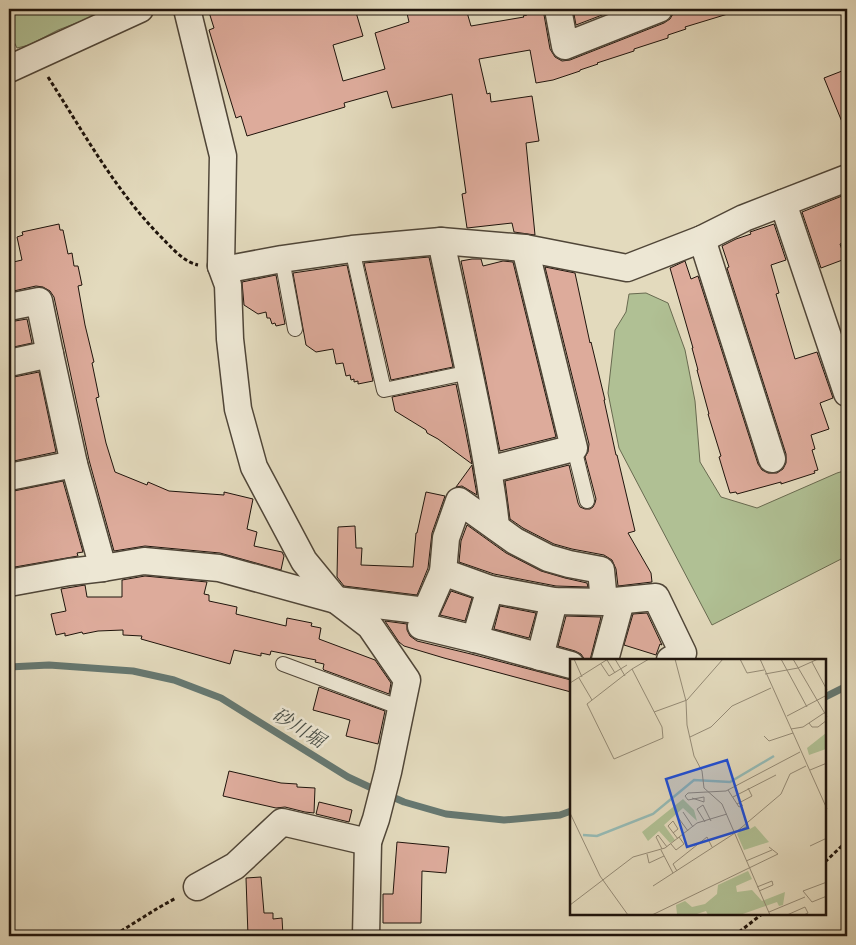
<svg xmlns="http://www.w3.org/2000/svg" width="856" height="945" font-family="'IM FELL Double Pica','Noto Serif JP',serif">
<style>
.green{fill:#b0c094;stroke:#686a50}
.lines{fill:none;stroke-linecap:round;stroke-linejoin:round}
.stream{stroke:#667871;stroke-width:7}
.building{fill:#ddab9b;stroke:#1f140c}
.service-casing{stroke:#504638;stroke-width:16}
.minor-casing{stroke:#504638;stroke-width:29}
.path{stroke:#1f140c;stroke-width:3;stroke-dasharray:4 2.5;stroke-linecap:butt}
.service{stroke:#ede7d4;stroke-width:14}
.minor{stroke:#ede7d4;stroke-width:26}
.labels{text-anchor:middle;stroke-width:5;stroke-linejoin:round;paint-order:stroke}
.water-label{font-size:19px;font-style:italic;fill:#484e47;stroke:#ede7d4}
.inset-river{fill:none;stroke:#95bab5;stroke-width:2.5}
.inset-road{fill:none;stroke:#958b76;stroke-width:1}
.view{fill:#1d4ed8;fill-opacity:0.15;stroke:#1d4ed8;stroke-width:2.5}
.inset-edge{fill:none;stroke:#1f140c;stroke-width:2.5}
</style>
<rect width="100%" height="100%" fill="#e3dabd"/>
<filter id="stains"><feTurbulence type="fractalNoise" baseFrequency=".004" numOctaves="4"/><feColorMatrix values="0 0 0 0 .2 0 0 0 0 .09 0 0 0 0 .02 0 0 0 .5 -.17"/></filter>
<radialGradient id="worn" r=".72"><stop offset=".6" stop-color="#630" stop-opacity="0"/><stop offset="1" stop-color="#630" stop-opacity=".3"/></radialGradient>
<g class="green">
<path d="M 9,9 L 113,9 L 58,30 L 29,45 L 17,48 L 9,32 Z"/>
<path d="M 646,293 L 668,303 L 685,350 L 695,401 L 700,462 L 721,497 L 757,508 L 837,473 L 847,470 L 847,556 L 712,625 L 619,448 L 608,393 L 615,330 L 626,312 L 629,294 Z"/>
</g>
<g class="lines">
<g class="stream">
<path d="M 9,667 L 49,665 L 133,671 L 174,680 L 221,698 L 348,777 L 378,791"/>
<path d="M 825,697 L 847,686"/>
<path d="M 388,795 L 404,802 L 446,814 L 504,820 L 560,815 L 571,811"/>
</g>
</g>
<g class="building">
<path d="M 208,9 L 355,9 L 363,36 L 333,45 L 343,81 L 385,69 L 375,33 L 409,22 L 406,9 L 466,9 L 471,26 L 524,17 L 523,16 L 527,15 L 526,9 L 543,9 L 550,49 L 555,57 L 562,61 L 570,60 L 664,23 L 670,19 L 674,12 L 681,9 L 730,9 L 731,13 L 685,27 L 686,29 L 668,35 L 668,38 L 634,49 L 634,51 L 597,63 L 598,64 L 580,70 L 580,71 L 553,80 L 536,83 L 530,50 L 479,59 L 487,94 L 490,93 L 491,102 L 532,96 L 539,141 L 526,143 L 535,235 L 514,232 L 512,223 L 467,228 L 462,194 L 466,193 L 452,94 L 392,108 L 387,91 L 344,103 L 345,107 L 247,136 L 241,116 L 236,118 L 209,30 L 214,28 Z"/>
<path d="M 573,9 L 609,9 L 610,12 L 576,25 Z"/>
<path d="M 842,71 L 847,84 L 847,134 L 824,78 Z"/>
<path d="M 847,194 L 847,241 L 840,244 L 845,259 L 821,268 L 802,212 Z"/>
<path d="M 59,224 L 60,230 L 63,230 L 68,254 L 72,253 L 74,266 L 78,266 L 82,285 L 78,286 L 85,325 L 94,362 L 92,363 L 99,397 L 96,398 L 106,443 L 115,472 L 147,485 L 148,482 L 169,491 L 224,495 L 224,492 L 253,499 L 247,529 L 257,532 L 254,546 L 282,552 L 284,556 L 281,570 L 220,553 L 145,546 L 114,551 L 89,460 L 54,297 L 50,291 L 43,287 L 36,286 L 9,292 L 9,263 L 22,260 L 17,237 L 23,235 L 22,232 Z"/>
<path d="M 774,224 L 786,260 L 771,265 L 779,293 L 776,294 L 795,359 L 817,352 L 833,398 L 820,403 L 829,429 L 811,435 L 815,449 L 812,450 L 818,470 L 814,471 L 815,473 L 781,484 L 781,482 L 737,494 L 736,492 L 730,493 L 725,477 L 719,457 L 721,456 L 708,414 L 709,414 L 697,370 L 698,370 L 692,348 L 693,348 L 670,268 L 685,261 L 691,279 L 698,276 L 758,464 L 762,470 L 768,473 L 777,473 L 783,469 L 786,463 L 786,454 L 727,268 L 729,267 L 722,246 L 736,239 L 751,234 L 750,232 Z"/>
<path d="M 429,257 L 453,367 L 391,380 L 364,263 Z"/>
<path d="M 472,259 L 481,259 L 483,266 L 503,261 L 513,262 L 556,437 L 500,451 L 485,376 L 461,261 Z"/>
<path d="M 347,265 L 373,381 L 358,384 L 358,381 L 354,382 L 354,379 L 351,380 L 350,375 L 346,376 L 343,363 L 336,364 L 333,349 L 316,352 L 306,345 L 293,273 Z"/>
<path d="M 545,267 L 575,273 L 590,343 L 591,342 L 605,400 L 604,400 L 616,455 L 617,455 L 635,531 L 628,533 L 651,573 L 652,582 L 618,586 L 616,569 L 612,560 L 604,555 L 572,549 L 554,544 L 523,528 L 510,519 L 505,481 L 569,465 L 578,503 L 580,507 L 585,509 L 590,509 L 593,507 L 595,503 L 596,499 L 585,457 L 588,452 L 589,444 Z"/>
<path d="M 276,275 L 285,324 L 276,326 L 275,323 L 272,324 L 270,318 L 267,318 L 266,312 L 258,314 L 244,305 L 242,282 Z"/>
<path d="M 27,319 L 32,343 L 9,348 L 9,322 Z"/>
<path d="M 39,372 L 56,452 L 9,462 L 9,378 Z"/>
<path d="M 456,384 L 465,428 L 472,464 L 438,439 L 427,433 L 426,430 L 395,411 L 392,397 Z"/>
<path d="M 472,465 L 474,478 L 477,495 L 462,486 L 456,487 Z"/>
<path d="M 63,481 L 83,552 L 77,553 L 78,556 L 9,568 L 9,492 Z"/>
<path d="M 426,492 L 445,496 L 432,533 L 428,568 L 417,595 L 344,586 L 337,577 L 338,527 L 355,526 L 356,548 L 362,548 L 361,565 L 413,567 L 416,533 L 417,533 Z"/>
<path d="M 467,525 L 506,553 L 541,571 L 565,578 L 587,583 L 588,587 L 556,586 L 494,574 L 459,562 L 461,541 Z"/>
<path d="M 145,576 L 207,582 L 204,594 L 209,595 L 209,601 L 237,607 L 236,614 L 286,626 L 287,618 L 312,623 L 311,626 L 321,628 L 319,639 L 375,660 L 391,683 L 389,694 L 324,670 L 323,669 L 324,664 L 315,662 L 316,660 L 271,651 L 270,655 L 261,653 L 261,656 L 234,650 L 230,664 L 141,639 L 142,636 L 123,635 L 123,630 L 98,631 L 83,634 L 82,632 L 65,636 L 65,633 L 56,635 L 51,614 L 66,611 L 61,589 L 85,585 L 87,597 L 122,597 L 122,580 Z"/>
<path d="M 451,591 L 472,598 L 465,621 L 440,615 Z"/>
<path d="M 500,606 L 536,613 L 529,638 L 494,629 Z"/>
<path d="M 647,613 L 662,645 L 660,644 L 656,655 L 624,645 L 633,614 Z"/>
<path d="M 566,616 L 601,617 L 590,660 L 585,660 L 581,654 L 575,651 L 558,646 Z"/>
<path d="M 385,621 L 407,624 L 407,630 L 410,636 L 417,641 L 471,654 L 567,679 L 571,680 L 571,692 L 444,658 L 404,646 L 399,642 Z"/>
<path d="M 319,687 L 385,711 L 378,744 L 346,736 L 350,720 L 313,710 Z"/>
<path d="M 229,771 L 281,783 L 297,784 L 297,787 L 315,788 L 314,813 L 305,812 L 285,807 L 276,808 L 223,796 Z"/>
<path d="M 319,802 L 352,810 L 349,822 L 316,814 Z"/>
<path d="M 397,842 L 449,847 L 446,873 L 422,871 L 421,923 L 383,923 L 383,894 L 393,894 Z"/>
<path d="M 261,877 L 264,913 L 273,913 L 273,919 L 282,918 L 283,936 L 248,936 L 246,878 Z"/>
</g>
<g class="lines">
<defs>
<g id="service">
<path d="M 352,249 L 384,390 L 470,372"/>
<path d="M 282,259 L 295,329"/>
<path d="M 574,448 L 587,501"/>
<path d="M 283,664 L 401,708"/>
</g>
<g id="minor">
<path d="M 187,9 L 223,156 L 221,266 L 228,285 L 230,339 L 238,409 L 254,467 L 304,561 L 336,600 L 370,626 L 407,680 L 388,772 L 376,819 L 368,842 L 366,936"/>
<path d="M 558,9 L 565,46 L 659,9"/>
<path d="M 9,69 L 140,9"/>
<path d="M 783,203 L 847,393"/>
<path d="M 702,239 L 772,459"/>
<path d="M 441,241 C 454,303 468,364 480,425 C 486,459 493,493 496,527"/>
<path d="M 221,266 L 234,268 L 282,259 L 352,249 L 441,241 L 525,248 L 627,268 L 702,239 L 744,218 L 847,178"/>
<path d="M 9,307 L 39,301 L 50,354 L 74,464 L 103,568"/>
<path d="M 9,363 L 50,354"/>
<path d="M 488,470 L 574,448 L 525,248"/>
<path d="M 9,477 L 74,464"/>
<path d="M 443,572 L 490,589 L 554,601 L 604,602 L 656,597 L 683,653 L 670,660"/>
<path d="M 9,583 L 69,572 L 103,568 L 144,561 L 219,568 L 336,600 L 426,611 L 421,626 L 475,639 L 571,665"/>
<path d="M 426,611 L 443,572 L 446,538 L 459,501 L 515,541 L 548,558 L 569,564 L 601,570 L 604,602"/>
<path d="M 475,639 L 490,589"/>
<path d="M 540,657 L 554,601"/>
<path d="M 605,660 L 621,601"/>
<path d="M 197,887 L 235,866 L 282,822 L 368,842"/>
</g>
</defs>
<use href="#service" class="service-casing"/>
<use href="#minor" class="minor-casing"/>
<g class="path">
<path d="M 48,77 C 84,133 116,192 163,239 C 173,249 184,262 198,265"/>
<path d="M 825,862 L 847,841"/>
<path d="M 117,936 L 118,933 L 158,908 L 176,898"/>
<path d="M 734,936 L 762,914"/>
</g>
<use href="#service" class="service"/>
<use href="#minor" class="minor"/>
</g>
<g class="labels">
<g class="water-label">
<text transform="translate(299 727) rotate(32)" y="7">砂川堀</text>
</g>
</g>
<g transform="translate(570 659)">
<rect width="256" height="256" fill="#e3dabd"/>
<path d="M 256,74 L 256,90 L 239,96 L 237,89 ZM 113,140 L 124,151 L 127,162 L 113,149 L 94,166 L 105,181 L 100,184 L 89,172 L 78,182 L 72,173 ZM 176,166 L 180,170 L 185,167 L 199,183 L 174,191 L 167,175 ZM 178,212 L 182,220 L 166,227 L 167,233 L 182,231 L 192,242 L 215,233 L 213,246 L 209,247 L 207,243 L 170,256 L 138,256 L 136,252 L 124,256 L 107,255 L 106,246 L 115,242 L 122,248 L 135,245 L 147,235 L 148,226 Z" fill="#b0c094"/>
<path class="inset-river" d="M 13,176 L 27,177 L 83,155 L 124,121 L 160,123 L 204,97"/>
<path class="inset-road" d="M 4,0 L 12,18M 45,0 L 55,17M 105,0 L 116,42 L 117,66 L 124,97 L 132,112 L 134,129 L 152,145 L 200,256M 170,0 L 177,14 L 194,11M 190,0 L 257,150M 211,0 L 237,48M 223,0 L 257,58M 37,1 L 45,14M 242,3 L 257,31M 31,5 L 39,17 L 57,6M 62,10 L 92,68 L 93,79 L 44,100 L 17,45 L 62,10 L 79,0M 195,15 L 228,9 L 248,0M 9,19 L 22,41M 0,24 L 38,0M 84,53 L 117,41 L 153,0M 217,57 L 257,36M 239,64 L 242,68 L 248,68 L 257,61M 221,70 L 233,68 L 257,52M 194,77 L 199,82 L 223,74M 120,78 L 141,68 L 162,47 L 201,29M 240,111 L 257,104M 158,131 L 169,148 L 173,146M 134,138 L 118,141 L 115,137 L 118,134 L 156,132 L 230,93M 163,138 L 206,116M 122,139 L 134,143 L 134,138M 167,145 L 182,137 L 178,129M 133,146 L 127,150 L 135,163M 133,146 L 141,162M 113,153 L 123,168M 0,154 L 30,217 L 58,256M 107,157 L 118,172M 103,174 L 108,170 L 103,162 L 98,167 L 108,180M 101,185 L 106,191 L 114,185 L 109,178M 240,187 L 257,179M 92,190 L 86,178 L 88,176 L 97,188M 91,191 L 103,214M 77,195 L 79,204 L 94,197M 176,202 L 202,191M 107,212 L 103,205 L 137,178 L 142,188M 257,223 L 233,232 L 242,243 L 257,237M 83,227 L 165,174 L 211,135 L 220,115 L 236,107M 187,228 L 202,222 L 203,226 L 189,232M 0,246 L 63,198 L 95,189 L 127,164 L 157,155M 199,253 L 235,238M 82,256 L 208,195 L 199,188M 217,256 L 235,248 L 238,254 L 234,256"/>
<path class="view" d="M 157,101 L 178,169 L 117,188 L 96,120 Z"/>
<rect width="256" height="256" class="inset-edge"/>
</g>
<rect width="856" height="945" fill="none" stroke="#e3dabd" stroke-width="30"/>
<rect x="10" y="10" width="836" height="925" fill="none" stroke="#1f140c" stroke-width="2.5"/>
<rect x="15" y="15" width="826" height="915" fill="none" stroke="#1f140c"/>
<rect width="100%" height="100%" filter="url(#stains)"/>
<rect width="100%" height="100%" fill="url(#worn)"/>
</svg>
